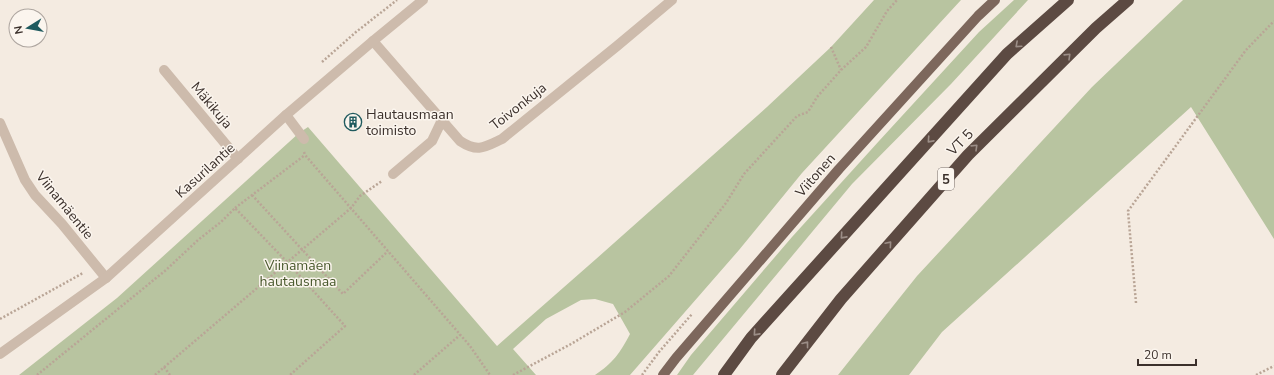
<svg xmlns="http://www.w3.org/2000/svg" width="1274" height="375" font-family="'Nunito Sans',sans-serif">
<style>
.green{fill:#b8c4a0}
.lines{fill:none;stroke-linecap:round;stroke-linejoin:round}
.path{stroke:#b9a596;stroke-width:2.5;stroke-dasharray:2 2;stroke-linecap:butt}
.minor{stroke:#cdbbac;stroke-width:10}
.major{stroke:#7d675c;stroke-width:10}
.highway{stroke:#5c4a42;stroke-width:12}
.oneway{stroke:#9c8e87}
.labels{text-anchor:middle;stroke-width:3;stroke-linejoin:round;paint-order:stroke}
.shield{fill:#fbf5ee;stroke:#756b66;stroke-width:1}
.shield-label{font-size:13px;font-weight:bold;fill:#3b302b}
.street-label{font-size:14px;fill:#3b302b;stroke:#fbf5ee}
.poi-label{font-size:14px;fill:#3b302b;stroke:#fbf5ee;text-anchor:start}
.park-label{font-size:14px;fill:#4a5a2e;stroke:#fbf5ee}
</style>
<rect width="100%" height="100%" fill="#f4ebe1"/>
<g class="green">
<path d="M 874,0 L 961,0 L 802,173 L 739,250 L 630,375 L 595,375 C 613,363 620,353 630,334 L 613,304 L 595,299 L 581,300 L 546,319 L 513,349 L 536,375 L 19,375 L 117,298 L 299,133 L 308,127 L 497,346 L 596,259 L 767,107 L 831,47 Z"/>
<path d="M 1014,0 L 1028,0 L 951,84 L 852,184 L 693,375 L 677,375 L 691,355 L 792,237 L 879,141 L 979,32 Z"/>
<path d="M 1183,0 L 1274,0 L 1274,239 L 1191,107 L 942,332 L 909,375 L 838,375 L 917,276 L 1092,87 Z"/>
</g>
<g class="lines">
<g class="path">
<path d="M 831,47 L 841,70"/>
<path d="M 322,62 L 356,32 L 397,0"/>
<path d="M 304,152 L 305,155 L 470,346 L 490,375"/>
<path d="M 252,195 L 343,294 L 388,251"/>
<path d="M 235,208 L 305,155"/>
<path d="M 1136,303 L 1128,211 L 1246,50 L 1274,21"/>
<path d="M 0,319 L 83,273"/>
<path d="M 164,367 L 170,375"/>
<path d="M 37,375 L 166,270 L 198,240 L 221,222 L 235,208 L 288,263 L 345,326 L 290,375"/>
<path d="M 155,375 L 351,208 L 360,196 L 382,181"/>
<path d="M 414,375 L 460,335"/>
<path d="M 513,375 L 571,344 L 625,312 L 669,276 L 726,203 L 744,174 L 797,116 L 808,112 L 817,97 L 841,70 L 866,47 L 887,11 L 897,0"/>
<path d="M 642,375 L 659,352 L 692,314"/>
<path d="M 1256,375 L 1274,366"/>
</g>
<g class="minor">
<path d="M 373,41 L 460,141 C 478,153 485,147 502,139 L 617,46 L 672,0"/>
<path d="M 164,70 L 238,159"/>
<path d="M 286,115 L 304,139"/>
<path d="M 0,123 L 25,180 L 35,195 L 62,224 L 106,278"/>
<path d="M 393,174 L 432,141 L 442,120"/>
<path d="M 0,354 L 106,278 L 286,115 L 373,41 L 423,0"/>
</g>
<path class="major" d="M 663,375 L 676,358 L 839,169 L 978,16 L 995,0"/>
<g class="highway">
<path d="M 724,375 L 751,338 L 1007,54 L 1068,0"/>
<path d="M 782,375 L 841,299 L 968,155 L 1096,28 L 1128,0"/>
</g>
</g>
<defs><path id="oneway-chevron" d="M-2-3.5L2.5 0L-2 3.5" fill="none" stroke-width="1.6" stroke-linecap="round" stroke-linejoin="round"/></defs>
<g class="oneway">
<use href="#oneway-chevron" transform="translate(1018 45) rotate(138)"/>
<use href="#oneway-chevron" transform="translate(1068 56) rotate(-44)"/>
<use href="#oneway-chevron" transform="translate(930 140) rotate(132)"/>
<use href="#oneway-chevron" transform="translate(975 147) rotate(-44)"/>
<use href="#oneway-chevron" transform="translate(843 236) rotate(132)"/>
<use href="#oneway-chevron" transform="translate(889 244) rotate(-49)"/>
<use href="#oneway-chevron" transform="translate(756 333) rotate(132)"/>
<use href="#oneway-chevron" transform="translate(806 344) rotate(-52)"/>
</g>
<defs>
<symbol id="building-ring" viewBox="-11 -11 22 22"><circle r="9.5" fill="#fbf5ee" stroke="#1f5a5e" stroke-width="1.5"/><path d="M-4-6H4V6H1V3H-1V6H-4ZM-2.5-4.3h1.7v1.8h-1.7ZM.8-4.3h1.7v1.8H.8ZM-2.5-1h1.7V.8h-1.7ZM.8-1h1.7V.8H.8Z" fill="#1f5a5e"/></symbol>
</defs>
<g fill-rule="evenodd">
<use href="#building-ring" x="343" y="112" width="20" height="20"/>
</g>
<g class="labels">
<rect class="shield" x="938" y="168" width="16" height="22" rx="3"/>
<g class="shield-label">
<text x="946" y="184">5</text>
</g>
<g class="street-label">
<text transform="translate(212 105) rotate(50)" y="5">Mäkikuja</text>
<text transform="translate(518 106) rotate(-38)" y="5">Toivonkuja</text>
<text transform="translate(960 142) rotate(-46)" y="5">VT 5</text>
<text transform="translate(205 170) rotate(-42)" y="5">Kasurilantie</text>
<text transform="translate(815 175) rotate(-49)" y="5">Viitonen</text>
<text transform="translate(65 205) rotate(51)" y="5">Viinamäentie</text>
</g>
<g class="poi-label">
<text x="366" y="119">Hautausmaan<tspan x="366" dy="16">toimisto</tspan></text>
</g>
<g class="park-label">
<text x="298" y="270">Viinamäen<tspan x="298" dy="16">hautausmaa</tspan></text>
</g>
</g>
<g transform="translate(28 28) rotate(259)"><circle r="19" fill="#fbf5ee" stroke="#aea6a0"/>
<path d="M0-3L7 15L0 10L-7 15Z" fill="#1f5a5e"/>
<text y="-6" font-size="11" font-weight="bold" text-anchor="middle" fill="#3b302b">N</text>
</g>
<path d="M1138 359v6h58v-6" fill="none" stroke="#3b302b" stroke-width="2"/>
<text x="1144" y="359" font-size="12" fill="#3b302b" stroke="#fbf5ee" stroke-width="3" paint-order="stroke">20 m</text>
</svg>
